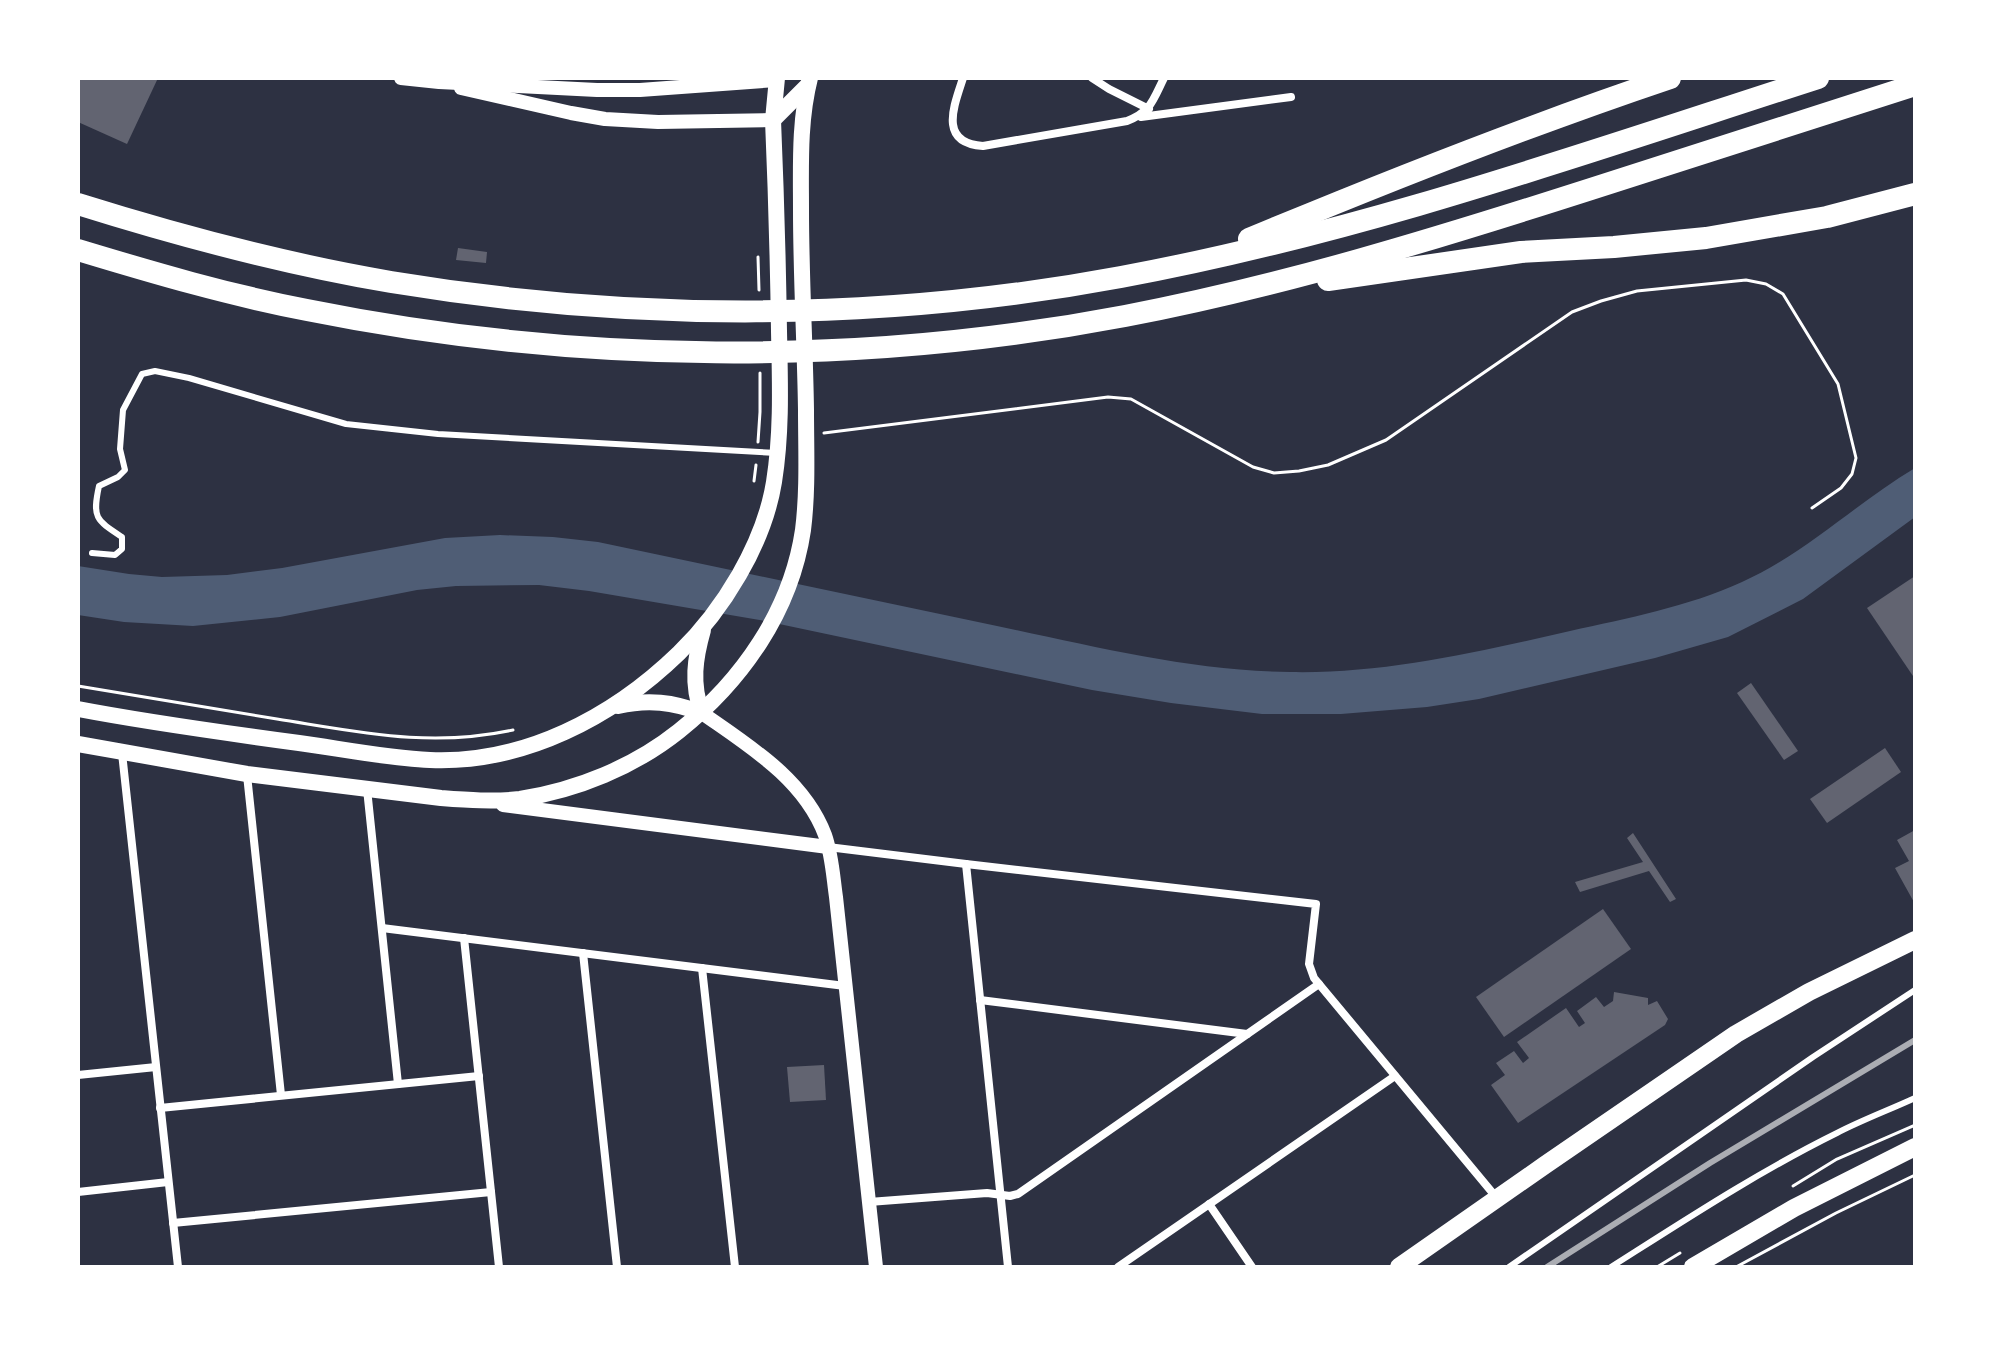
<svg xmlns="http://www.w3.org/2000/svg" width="1993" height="1345" font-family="'Titillium Web',sans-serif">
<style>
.water{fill:#4f5d75}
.building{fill:#626471}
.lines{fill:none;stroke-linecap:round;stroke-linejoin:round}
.path{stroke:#fff;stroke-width:3}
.service{stroke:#fff;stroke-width:6}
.minor{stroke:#fff;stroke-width:8}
.tertiary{stroke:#fff;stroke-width:14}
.secondary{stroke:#fff;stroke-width:16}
.primary{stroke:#fff;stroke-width:18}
.motorway{stroke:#fff;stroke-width:22}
.rail{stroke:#abadb3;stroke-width:6}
</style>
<rect width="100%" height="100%" fill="#2d3142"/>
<path class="water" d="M 1915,468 L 1915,517 L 1803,599 L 1728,637 L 1655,658 L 1479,699 L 1427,707 L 1341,714 L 1262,714 L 1171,703 L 1092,690 L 765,621 L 589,591 L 539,585 L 456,586 L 417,590 L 280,617 L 193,626 L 124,622 L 78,615 L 78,566 L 129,574 L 162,577 L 227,575 L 282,568 L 445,538 L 500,535 L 553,537 L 598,542 C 731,570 864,598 997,626 C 1093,646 1191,671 1290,672 C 1384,674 1478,652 1570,631 C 1628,618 1687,607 1742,582 C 1805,554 1856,503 1915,468 Z"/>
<g class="building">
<path d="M 78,78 L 158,78 L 127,144 L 78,122 Z"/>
<path d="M 458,248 L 487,252 L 486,263 L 456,260 Z"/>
<path d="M 1915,576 L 1915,679 L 1867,608 Z"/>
<path d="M 1751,683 L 1798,751 L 1784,760 L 1737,693 Z"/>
<path d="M 1885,748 L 1901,772 L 1827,823 L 1810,799 Z"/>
<path d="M 1915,830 L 1915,904 L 1895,868 L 1909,861 L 1897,840 Z"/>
<path d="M 1633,833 L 1676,899 L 1670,902 L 1649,871 L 1580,892 L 1575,882 L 1643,862 L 1627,838 Z"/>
<path d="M 1603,909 L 1631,949 L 1504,1037 L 1476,997 Z"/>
<path d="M 1614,992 L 1648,998 L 1648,1005 L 1657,1001 L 1668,1019 L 1665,1025 L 1518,1123 L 1491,1085 L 1505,1075 L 1496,1063 L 1514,1051 L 1523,1063 L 1529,1058 L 1517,1042 L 1566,1008 L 1579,1027 L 1585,1023 L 1577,1011 L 1596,997 L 1604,1007 L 1613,1001 Z"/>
<path d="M 824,1065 L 826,1100 L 790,1102 L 787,1067 Z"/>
</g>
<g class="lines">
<g class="path">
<path d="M 758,257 L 759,290"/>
<path d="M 824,433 L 1108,397 L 1131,399 L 1253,467 L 1274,473 L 1299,471 L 1328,465 L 1386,440 L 1572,312 L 1601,301 L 1637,291 L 1746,280 L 1766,284 L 1783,294 L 1838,384 L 1856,458 L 1852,474 L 1841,488 L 1812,508"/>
<path d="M 758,442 L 760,412 L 760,373"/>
<path d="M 754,481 L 756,465"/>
<path d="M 78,686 C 144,697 211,708 277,719 C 360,732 430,748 513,730"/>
<path d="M 1793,1186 L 1837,1159 L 1915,1125"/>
<path d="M 1550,1267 L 1553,1265"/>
<path d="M 1657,1267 L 1680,1253"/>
<path d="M 1736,1267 L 1836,1213 L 1915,1175"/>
</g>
<g class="service">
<path d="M 92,553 L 115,555 L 122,549 L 122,537 C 96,520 92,518 99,486 L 118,477 L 125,470 L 120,449 L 123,410 L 142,374 L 155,371 L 189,378 L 346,424 L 438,434 L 777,453"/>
<path d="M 1509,1267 L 1813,1057 L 1915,990"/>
<path d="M 1611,1267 C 1685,1220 1758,1172 1837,1133 C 1862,1120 1889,1110 1915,1098"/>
</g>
<g class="minor">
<path d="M 963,78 C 954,106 938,143 983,146 L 1127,121 C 1151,112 1153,100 1164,78"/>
<path d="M 1092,78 L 1109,89 L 1149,109"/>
<path d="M 1141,117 L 1291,97"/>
<path d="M 122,753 L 178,1267"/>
<path d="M 247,775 L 281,1095"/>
<path d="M 367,789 L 398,1084"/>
<path d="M 828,847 L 966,864 L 1316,904 L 1309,964 L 1314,978 L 1496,1197"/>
<path d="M 966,864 L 1008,1267"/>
<path d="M 382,928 L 845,986"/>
<path d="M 464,938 L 499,1267"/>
<path d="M 583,953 L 617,1267"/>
<path d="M 702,968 L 735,1267"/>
<path d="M 980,1000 L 1247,1034"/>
<path d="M 78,1075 L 156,1067"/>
<path d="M 160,1108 L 479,1076"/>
<path d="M 78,1192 L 168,1182"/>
<path d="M 869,1202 L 987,1193 L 1010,1196 L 1018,1194 L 1319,984"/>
<path d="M 1209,1204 L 1252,1267"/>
<path d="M 173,1223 L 491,1192"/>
<path d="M 1118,1267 L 1395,1076"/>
</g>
<g class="tertiary">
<path d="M 401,78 L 439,82 L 597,90 L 640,90 L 776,80"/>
<path d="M 461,88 L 571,113 L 605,119 L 658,122 L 773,120"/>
<path d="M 702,713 C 749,746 804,779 825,835 C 832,855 833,876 836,897 L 876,1267"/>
<path d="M 503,805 L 828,847"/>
</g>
<g class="secondary">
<path d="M 773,120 L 808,85"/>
<path d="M 618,706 C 648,699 673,702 702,713"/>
<path d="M 78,709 C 151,723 225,733 299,743 C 342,749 387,758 430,760 C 524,764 613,717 679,653 C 723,610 764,544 774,482 C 782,432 780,381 779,331 C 778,261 776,190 773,120 L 777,78"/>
<path d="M 702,713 C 691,684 695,658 703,630"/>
<path d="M 78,744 L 247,774 L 441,798 C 467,800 494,802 520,799 C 577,790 634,767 679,731 C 742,681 791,611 803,530 C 808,490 806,450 806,410 C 805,343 801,277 801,210 C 801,166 799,121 810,78"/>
</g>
<g class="primary">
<path d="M 1399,1267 L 1545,1165 L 1736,1034 L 1809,992 L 1915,940"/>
<path d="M 1693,1267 L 1794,1208 L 1915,1147"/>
</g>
<g class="motorway">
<path d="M 78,204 C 180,236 285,264 391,282 C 632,322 880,322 1121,277 C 1360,233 1588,152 1818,78"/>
<path d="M 1249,239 C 1388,181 1527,126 1670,78"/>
<path d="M 78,250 C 154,273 229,295 307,310 C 575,364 857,367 1125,316 C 1283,286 1438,238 1591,189 C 1699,155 1807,120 1915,85"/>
<path d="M 1328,280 L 1521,252 L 1614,247 L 1706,238 L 1827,217 L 1915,194"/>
</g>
<path class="rail" d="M 1547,1267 L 1710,1163 L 1915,1040"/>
</g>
<rect width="1993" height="1345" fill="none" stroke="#ffffff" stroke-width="160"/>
</svg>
